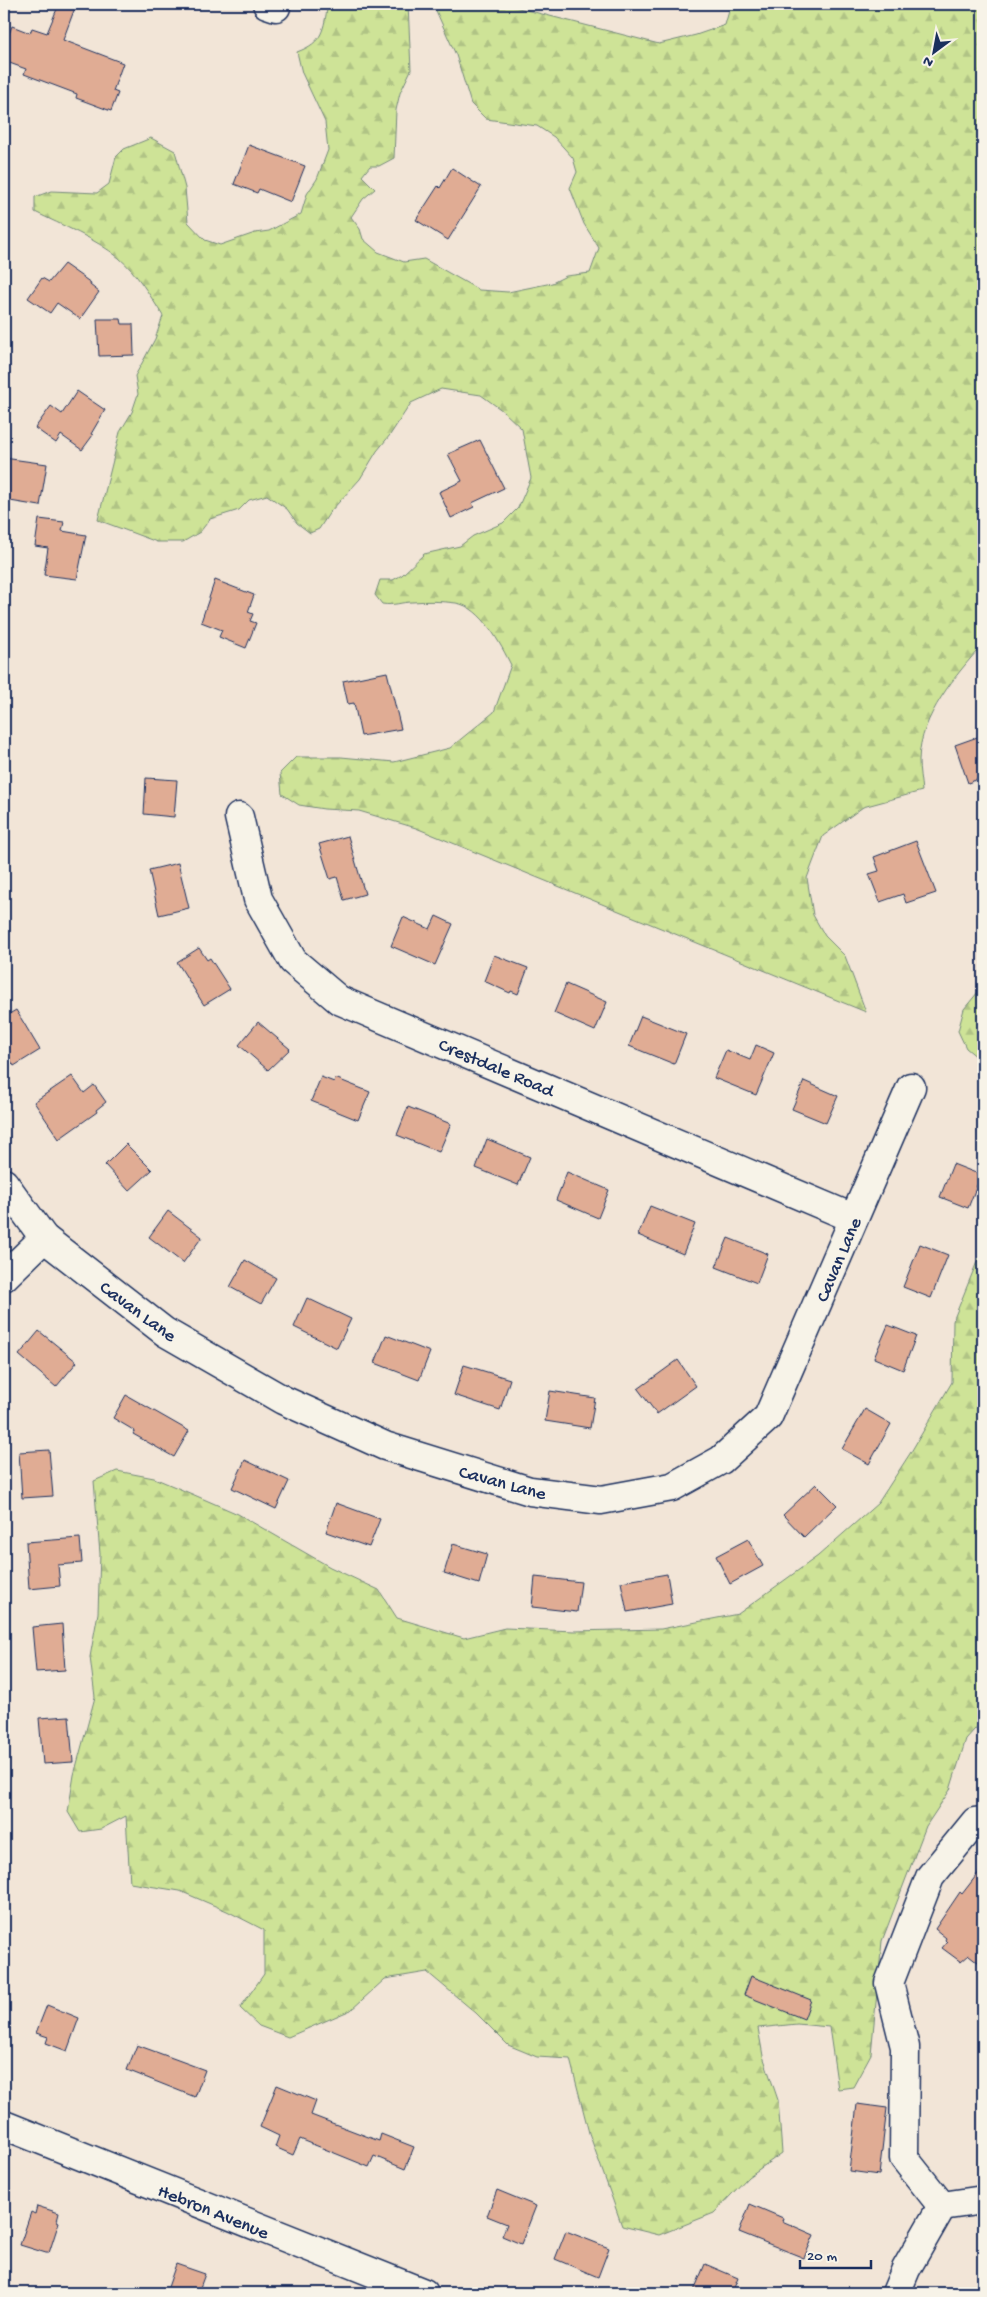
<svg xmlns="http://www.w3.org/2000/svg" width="987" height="2297" font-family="'Gochi Hand',sans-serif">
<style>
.forest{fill:url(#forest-firs);stroke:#74897a}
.building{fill:#e0ac94;stroke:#1b2f5e}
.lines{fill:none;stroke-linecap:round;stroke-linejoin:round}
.street-casing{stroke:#1b2f5e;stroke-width:31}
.primary-casing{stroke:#1b2f5e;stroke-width:31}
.street{stroke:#f7f3e8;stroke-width:28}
.primary{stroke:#f7f3e8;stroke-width:28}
.labels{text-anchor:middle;stroke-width:4;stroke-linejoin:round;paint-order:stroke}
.street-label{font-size:19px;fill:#1b2f5e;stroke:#f7f3e8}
</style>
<defs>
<pattern id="forest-firs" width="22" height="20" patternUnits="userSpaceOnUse" patternTransform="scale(1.25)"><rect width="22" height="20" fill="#cee397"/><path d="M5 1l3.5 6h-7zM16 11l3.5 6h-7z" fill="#b0c385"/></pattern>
</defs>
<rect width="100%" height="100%" fill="#f2e5d7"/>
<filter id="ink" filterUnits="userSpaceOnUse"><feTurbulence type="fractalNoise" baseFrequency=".02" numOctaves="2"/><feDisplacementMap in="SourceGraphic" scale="10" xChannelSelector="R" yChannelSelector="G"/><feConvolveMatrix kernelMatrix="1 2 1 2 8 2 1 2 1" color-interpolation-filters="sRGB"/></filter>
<g filter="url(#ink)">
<g class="forest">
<path d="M 328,4 L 408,4 L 411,70 L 400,93 L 396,110 L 394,158 L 379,166 L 370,166 L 362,176 L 375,189 L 363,199 L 351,217 L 360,229 L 363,239 L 378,252 L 404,262 L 424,259 L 479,290 L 508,292 L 552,283 L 566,276 L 590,273 L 599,248 L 584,224 L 570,188 L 577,172 L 573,158 L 554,137 L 537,126 L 486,119 L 471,104 L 456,55 L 433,4 L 503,4 L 659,44 L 696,35 L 725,25 L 731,4 L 983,4 L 983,644 C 956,675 920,716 919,760 C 919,770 921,781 922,791 L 863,807 L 823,836 L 807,878 L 813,915 L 825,936 L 845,956 L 866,1012 L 416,828 L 359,811 L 324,809 L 299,805 L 282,794 L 280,773 L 296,757 L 341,757 L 394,762 L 450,748 L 494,712 L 511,665 C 501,645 482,607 456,603 C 442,601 426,601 412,602 C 401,602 395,606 382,604 L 375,595 L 380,580 L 393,580 L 402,575 L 424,554 L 460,546 L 473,536 L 503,523 L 518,508 L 531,478 L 522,429 L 503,411 L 481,395 L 441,389 L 411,403 L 390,435 L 377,451 L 360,479 L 330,512 L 319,529 L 310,533 L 297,523 L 287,509 L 267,495 L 249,500 L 239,510 L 210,519 L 200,532 L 183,542 L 157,542 L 98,520 L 120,432 L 132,412 L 138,394 L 135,376 L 155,339 L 163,316 C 151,297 137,273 119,258 C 95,238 63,226 35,212 L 35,197 L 51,191 L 97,193 L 109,184 L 116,157 L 124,149 L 151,138 L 175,151 L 185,188 L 188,222 L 205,240 L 220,245 L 255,233 L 269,231 L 301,214 L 307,194 L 317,179 L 328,150 L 325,122 L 302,73 L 297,52 C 324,42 323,30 328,4 Z"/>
<path d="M 983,986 L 983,1062 L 966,1048 L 958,1031 L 964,1009 Z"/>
<path d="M 983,1247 L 983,1720 L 966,1739 L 950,1790 L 926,1826 L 882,1941 L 871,2054 L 853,2087 L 838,2089 L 829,2027 L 797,2024 L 758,2028 L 763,2056 L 778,2100 L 782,2153 L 748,2177 L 714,2213 L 659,2235 L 622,2226 L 589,2133 L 570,2059 L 537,2057 L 508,2045 L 476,2013 L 427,1972 L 385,1979 L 351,2010 L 288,2037 L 259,2026 L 240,2008 L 264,1974 L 264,1930 L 227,1911 L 180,1891 L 130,1883 L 126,1816 L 101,1829 L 80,1832 L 68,1812 L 74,1775 L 95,1697 L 90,1657 L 98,1613 L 100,1554 L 94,1481 L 117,1471 L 154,1478 L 192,1494 L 238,1514 L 330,1567 L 379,1590 L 397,1618 L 464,1638 L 505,1628 L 574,1631 L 661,1629 L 738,1614 L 818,1556 L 878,1503 L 911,1452 L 952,1382 L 953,1321 Z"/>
</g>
<g class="building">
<path d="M 59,4 L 76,5 L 63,40 L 123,63 L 113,91 L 118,93 L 111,111 L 76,98 L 77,94 L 24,74 L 26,69 L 4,61 L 4,47 L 12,26 L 30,33 L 32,28 L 47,33 Z"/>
<path d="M 249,145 L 305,166 L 291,202 L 259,189 L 257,193 L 234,184 Z"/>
<path d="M 452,168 L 481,187 L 448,240 L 416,220 L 438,186 L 440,188 Z"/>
<path d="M 64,264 L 91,283 L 90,285 L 99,292 L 80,319 L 57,303 L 50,313 L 28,298 L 42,278 L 49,282 Z"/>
<path d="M 97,319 L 121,319 L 122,324 L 133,324 L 134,355 L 99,356 Z"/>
<path d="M 77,391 L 105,410 L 91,434 L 93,435 L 82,450 L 61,435 L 56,443 L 35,428 L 51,406 L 62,414 Z"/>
<path d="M 480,440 L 504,488 L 472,503 L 474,507 L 451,518 L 439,492 L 462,481 L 448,454 Z"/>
<path d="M 4,458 L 47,464 L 40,506 L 4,500 Z"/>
<path d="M 39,519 L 64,522 L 62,531 L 86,535 L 77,579 L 44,575 L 48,548 L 35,546 Z"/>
<path d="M 215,580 L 254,595 L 248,612 L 253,614 L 250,621 L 256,623 L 246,648 L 219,637 L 222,630 L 201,622 Z"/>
<path d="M 387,672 L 401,729 L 361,736 L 354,703 L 348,704 L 343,681 Z"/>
<path d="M 983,735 L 983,777 L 968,783 L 955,745 Z"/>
<path d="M 146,778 L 177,780 L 174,817 L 144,814 Z"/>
<path d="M 348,836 L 365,894 L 344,900 L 337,877 L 330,879 L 319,844 Z"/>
<path d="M 916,841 L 936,893 L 906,903 L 903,894 L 880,902 L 869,874 L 879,871 L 874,857 Z"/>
<path d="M 178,863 L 189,908 L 159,915 L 149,870 Z"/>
<path d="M 436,916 L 453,924 L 435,965 L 391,946 L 403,917 L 430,929 Z"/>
<path d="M 199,948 L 207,960 L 210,958 L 230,989 L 204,1005 L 177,962 Z"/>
<path d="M 494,955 L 528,968 L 518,994 L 511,991 L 510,993 L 484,981 Z"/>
<path d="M 566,984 L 607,1002 L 595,1031 L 554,1013 Z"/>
<path d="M 16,1010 L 40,1050 L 14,1066 L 4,1049 L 4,1017 Z"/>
<path d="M 641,1016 L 686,1034 L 674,1064 L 629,1046 Z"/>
<path d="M 258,1022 L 290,1049 L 268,1070 L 239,1045 Z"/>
<path d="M 756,1045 L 774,1053 L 756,1095 L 714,1078 L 726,1050 L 750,1060 Z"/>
<path d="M 72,1076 L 84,1093 L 94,1085 L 106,1102 L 96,1110 L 97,1112 L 59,1139 L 34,1102 Z"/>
<path d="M 321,1077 L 334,1082 L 335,1078 L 370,1092 L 358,1120 L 311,1101 Z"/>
<path d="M 804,1081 L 838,1096 L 826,1123 L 792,1109 Z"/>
<path d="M 408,1107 L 451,1124 L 439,1152 L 397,1135 Z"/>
<path d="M 487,1139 L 530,1157 L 518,1185 L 476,1168 Z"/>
<path d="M 126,1144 L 152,1170 L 129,1191 L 105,1165 Z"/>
<path d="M 953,1164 L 981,1175 L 968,1208 L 940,1197 Z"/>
<path d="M 567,1172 L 609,1190 L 598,1218 L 556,1200 Z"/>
<path d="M 650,1206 L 695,1224 L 683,1254 L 638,1235 Z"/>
<path d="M 168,1211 L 202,1237 L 183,1263 L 149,1237 Z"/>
<path d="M 728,1238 L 768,1254 L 757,1283 L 716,1267 Z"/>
<path d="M 920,1244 L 948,1255 L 931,1298 L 903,1287 Z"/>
<path d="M 245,1260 L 276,1278 L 261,1304 L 230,1287 Z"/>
<path d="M 307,1298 L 351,1319 L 337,1348 L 294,1327 Z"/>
<path d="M 888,1325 L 916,1336 L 903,1370 L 874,1358 Z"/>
<path d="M 39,1331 L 77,1362 L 56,1387 L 19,1355 Z"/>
<path d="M 386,1335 L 430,1352 L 419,1380 L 375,1363 Z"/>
<path d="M 678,1360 L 696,1386 L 657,1414 L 638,1389 Z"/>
<path d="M 464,1365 L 510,1379 L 500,1410 L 454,1395 Z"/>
<path d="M 550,1391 L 595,1398 L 590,1428 L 545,1421 Z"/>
<path d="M 126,1395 L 189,1431 L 174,1457 L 133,1434 L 135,1431 L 113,1418 Z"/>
<path d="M 865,1409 L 891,1424 L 869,1464 L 842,1449 Z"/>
<path d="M 49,1450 L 53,1496 L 22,1498 L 19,1452 Z"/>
<path d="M 245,1460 L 289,1481 L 276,1509 L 232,1488 Z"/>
<path d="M 816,1484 L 837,1505 L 804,1537 L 783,1515 Z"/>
<path d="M 336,1503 L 380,1519 L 369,1547 L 326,1532 Z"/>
<path d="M 80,1538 L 82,1563 L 58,1565 L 60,1586 L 29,1589 L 26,1542 Z"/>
<path d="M 748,1539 L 763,1566 L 730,1584 L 716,1556 Z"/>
<path d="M 453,1544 L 487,1554 L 479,1584 L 444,1573 Z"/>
<path d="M 667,1574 L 672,1604 L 627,1612 L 621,1582 Z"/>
<path d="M 535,1577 L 581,1582 L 577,1612 L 532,1607 Z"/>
<path d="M 62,1624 L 65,1670 L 36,1672 L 32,1627 Z"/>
<path d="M 69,1716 L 73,1762 L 43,1764 L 39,1718 Z"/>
<path d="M 983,1867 L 983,1966 L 969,1955 L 961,1962 L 942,1948 L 947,1942 L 945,1940 L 946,1938 L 935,1929 L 960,1892 L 962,1894 Z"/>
<path d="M 751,1976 L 811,2000 L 804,2019 L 744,1995 Z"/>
<path d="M 47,2005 L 79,2018 L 67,2051 L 46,2043 L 48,2037 L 36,2033 Z"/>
<path d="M 137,2045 L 205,2070 L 195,2097 L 127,2070 Z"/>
<path d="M 277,2085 L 316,2101 L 311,2115 L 379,2141 L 381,2134 L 414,2147 L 405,2169 L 374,2156 L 369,2167 L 300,2139 L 293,2155 L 275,2147 L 279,2136 L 260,2127 Z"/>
<path d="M 857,2104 L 887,2108 L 879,2175 L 849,2171 Z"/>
<path d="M 497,2190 L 536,2206 L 521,2244 L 502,2236 L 507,2224 L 487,2216 Z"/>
<path d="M 750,2204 L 783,2218 L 782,2221 L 814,2235 L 804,2258 L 739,2232 Z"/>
<path d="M 37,2206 L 59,2213 L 57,2221 L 59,2222 L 49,2253 L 46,2253 L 20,2245 L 31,2212 L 35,2214 Z"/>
<path d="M 566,2231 L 609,2248 L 598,2277 L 555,2259 Z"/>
<path d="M 176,2264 L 205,2274 L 198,2293 L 166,2293 Z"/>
<path d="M 705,2264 L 738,2278 L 732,2293 L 693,2293 Z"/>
</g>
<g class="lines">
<defs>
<g id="street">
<path d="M 267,4 L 276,7"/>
<path d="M 239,817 L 258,899 L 293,961 L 339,1000 L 853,1218"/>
<path d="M 4,1183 L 44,1238 L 165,1332 L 283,1400 L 385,1446 L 530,1491 L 601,1500 L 672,1487 L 721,1460 L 768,1417 L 911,1087"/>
<path d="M 4,1277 L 44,1238"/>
<path d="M 983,1821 L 975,1822 L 930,1877 L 889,1983 L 905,2047 L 904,2158 L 942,2206 L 983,2200"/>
<path d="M 896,2293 L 906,2269 L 942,2206"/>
</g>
<path id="primary" d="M 4,2125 L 424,2293"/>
</defs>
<use href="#street" class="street-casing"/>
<use href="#primary" class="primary-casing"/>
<use href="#street" class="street"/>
<use href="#primary" class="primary"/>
</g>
</g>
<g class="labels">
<g class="street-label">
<text transform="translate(497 1066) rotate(23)" y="7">Crestdale Road</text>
<text transform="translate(837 1259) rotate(-67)" y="7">Cavan Lane</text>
<text transform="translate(139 1310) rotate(36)" y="7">Cavan Lane</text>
<text transform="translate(503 1481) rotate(15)" y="7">Cavan Lane</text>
<text transform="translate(214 2210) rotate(22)" y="7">Hebron Avenue</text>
</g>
</g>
<rect width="987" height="2297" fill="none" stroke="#f7f3e8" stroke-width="20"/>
<rect x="10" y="10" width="967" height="2277" fill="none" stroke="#1b2f5e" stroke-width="2" filter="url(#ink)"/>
<g transform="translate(934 52) rotate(212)" stroke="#f7f3e8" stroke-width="4" paint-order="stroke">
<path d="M0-4L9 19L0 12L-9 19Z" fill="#1b2f5e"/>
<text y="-8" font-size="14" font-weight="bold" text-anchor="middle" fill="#1b2f5e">N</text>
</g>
<path d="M800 2260v8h71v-8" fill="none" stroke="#1b2f5e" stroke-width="2.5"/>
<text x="807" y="2260" font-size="15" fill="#1b2f5e" stroke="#f7f3e8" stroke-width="4" paint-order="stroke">20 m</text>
</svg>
